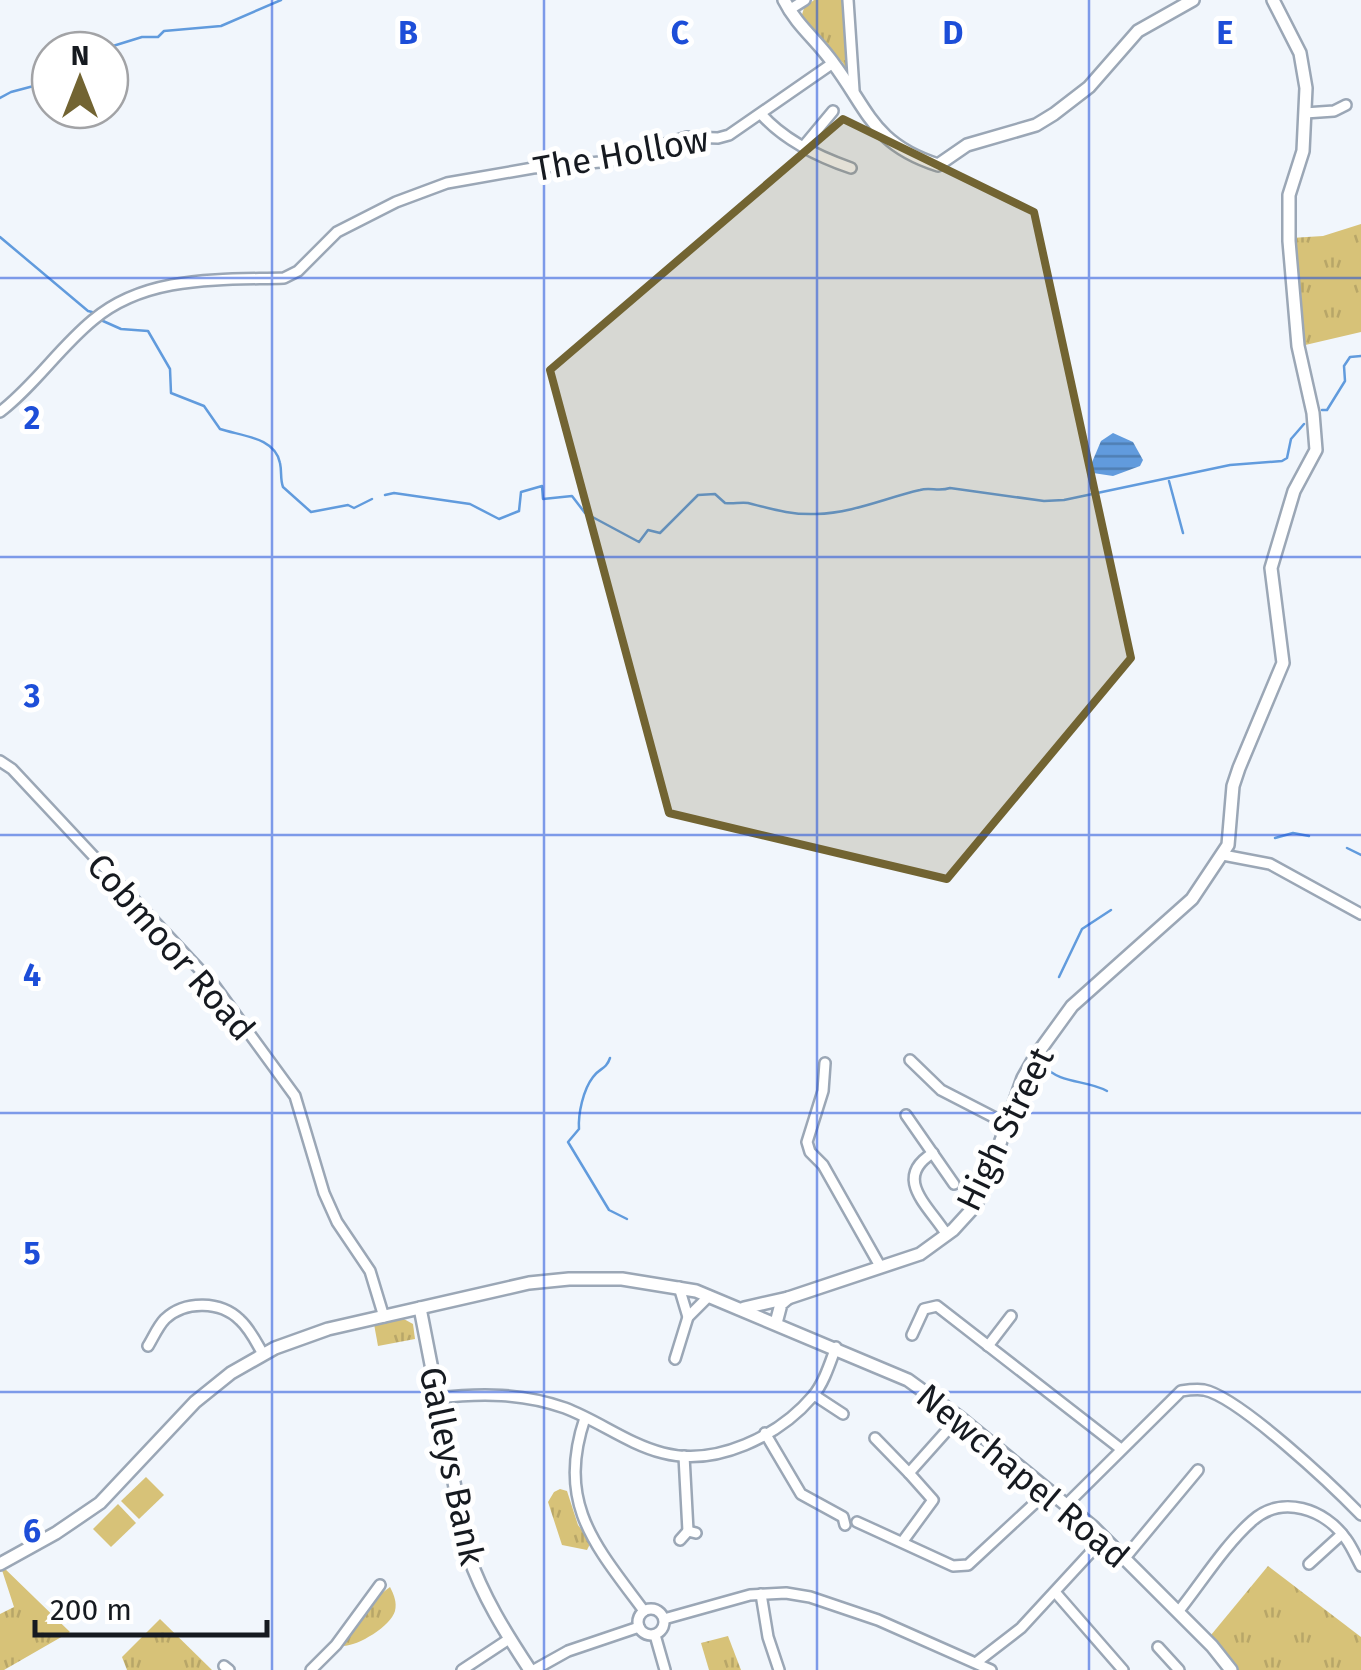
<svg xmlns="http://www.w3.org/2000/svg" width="1361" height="1670" font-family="'Fira Sans',sans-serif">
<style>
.grass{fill:url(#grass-tufts)}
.pitch{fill:#d7c278}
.water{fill:url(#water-rules)}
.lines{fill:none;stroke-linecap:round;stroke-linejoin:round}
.stream{stroke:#619bdd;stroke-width:2.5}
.minor-casing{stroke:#9ba7b6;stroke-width:14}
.tertiary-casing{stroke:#9ba7b6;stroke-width:16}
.minor{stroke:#fff;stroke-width:9}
.tertiary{stroke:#fff;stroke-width:11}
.marked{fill:#726432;fill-opacity:0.2;stroke:#726432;stroke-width:8;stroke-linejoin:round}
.grid{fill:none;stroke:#1d4ed8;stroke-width:2.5;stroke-opacity:0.55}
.labels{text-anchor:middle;stroke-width:10;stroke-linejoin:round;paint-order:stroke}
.street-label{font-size:35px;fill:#161a20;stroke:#fff}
.grid-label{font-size:32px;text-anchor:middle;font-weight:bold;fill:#1d4ed8;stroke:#fff;stroke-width:10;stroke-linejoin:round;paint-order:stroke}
</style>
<defs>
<pattern id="grass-tufts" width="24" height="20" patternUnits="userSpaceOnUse" patternTransform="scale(2.5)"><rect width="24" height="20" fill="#d7c278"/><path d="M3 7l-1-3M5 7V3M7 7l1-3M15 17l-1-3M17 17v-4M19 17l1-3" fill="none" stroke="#b8a668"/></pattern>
<pattern id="water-rules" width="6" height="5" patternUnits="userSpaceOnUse" patternTransform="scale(2.5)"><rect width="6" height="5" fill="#619bdd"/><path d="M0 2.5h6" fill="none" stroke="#4f7eb3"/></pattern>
</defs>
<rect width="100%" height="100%" fill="#f1f6fc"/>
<g class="grass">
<path d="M 814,0 L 845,0 L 845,48 L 848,50 L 851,81 L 843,63 L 801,18 L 804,8 Z"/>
<path d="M 1361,224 L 1361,332 L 1301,346 L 1291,238 L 1323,236 Z"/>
<path d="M 402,1318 L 413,1324 L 415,1339 L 378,1346 L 374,1324 Z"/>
<path d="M 560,1489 L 567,1491 L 578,1525 L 591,1542 L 587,1550 L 562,1545 L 548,1502 L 554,1492 Z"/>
<path d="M 0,1564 L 70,1632 L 4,1670 L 0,1670 L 0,1614 L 14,1607 Z"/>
<path d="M 1268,1566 L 1361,1637 L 1361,1670 L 1238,1670 L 1211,1635 Z"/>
<path d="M 390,1587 C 394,1595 397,1602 395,1611 C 391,1626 358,1646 343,1646 L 382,1593 Z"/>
<path d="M 160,1619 L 212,1670 L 127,1670 L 122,1657 Z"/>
<path d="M 728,1636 L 741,1670 L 709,1670 L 701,1643 Z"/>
</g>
<g class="pitch">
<path d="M 146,1477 L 164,1495 L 139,1519 L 121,1501 Z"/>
<path d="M 118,1504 L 136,1523 L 111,1547 L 93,1529 Z"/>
</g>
<path class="water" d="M 1113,433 L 1133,442 L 1143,460 L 1140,466 L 1113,476 L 1093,473 L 1090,467 L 1101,441 Z"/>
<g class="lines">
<g class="stream">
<path d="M 100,50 L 142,37 L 158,37 L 164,31 L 221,26 L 281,0"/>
<path d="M 0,98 L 11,92 L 45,83 L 50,74"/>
<path d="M 0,237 L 88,311 L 92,312"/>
<path d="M 103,321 L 121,329 L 148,331 L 170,369 L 171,393 L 204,406 L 220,429 C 241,436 275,437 280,463 C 282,472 280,479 283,487 L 311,512 L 348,505 L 354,508 L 372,499"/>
<path d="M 1322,410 L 1327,410 L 1345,381 L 1344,366 L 1350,357 L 1361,356"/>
<path d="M 1169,481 L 1183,533"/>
<path d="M 385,495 L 394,493 L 470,504 L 499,519 L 519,511 L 521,492 L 542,486 L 543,499 L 572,496 L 585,513 L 639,542 L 648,530 L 660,533 L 698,495 L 715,494 L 725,503 C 733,504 741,502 748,503 C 772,509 791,515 816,514 C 853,513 885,498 920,490 C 930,487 939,492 950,488 L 1044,501 L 1064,500 L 1230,465 L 1282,461 L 1287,458 L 1291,439 L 1304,424"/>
<path d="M 1275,838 L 1293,833 L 1309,836"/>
<path d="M 1347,848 L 1361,855"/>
<path d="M 1059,977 L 1082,929 L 1111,910"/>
<path d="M 610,1058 C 606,1070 599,1068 593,1077 C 583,1090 578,1114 579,1129 L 568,1142 L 609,1210 L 627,1219"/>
<path d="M 1043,1065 C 1061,1085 1085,1079 1107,1091"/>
</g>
<defs>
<g id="minor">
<path d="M 848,0 L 854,90"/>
<path d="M 789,10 L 805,0"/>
<path d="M 1305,113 L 1334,111 L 1346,105"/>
<path d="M 761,114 C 784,140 819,157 851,168"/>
<path d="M 803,147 L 833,111"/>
<path d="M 0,412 C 35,385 59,348 93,320 C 146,275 219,280 284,278 L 298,271 L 337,232 L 396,202 L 447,183 L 533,168 L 611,161 L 687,137 L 718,138 L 729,135 L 833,63"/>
<path d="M 0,761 L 12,769 L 214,985 L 295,1096 L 324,1193 L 337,1222 L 370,1271 L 384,1317"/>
<path d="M 1223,855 L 1270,864 L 1361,914"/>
<path d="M 910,1060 L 941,1090 L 1007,1124"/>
<path d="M 825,1063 L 823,1091 L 807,1142 L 810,1152 L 823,1165 L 880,1266"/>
<path d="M 906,1115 L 954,1184"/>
<path d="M 933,1153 C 892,1178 928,1205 947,1235"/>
<path d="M 679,1287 L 688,1317"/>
<path d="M 912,1335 L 924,1309 L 937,1306 L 1121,1449"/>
<path d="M 148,1346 C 153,1338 158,1326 165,1319 C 185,1300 221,1301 240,1320 C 250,1329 256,1342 263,1354"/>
<path d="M 988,1346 L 1011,1316"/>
<path d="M 675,1359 L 688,1317 L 709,1296"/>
<path d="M 814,1395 L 843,1414"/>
<path d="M 437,1398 C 481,1393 523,1393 565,1408 C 599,1421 628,1444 663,1453 C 716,1467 779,1436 813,1396 C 824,1383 830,1363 836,1347"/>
<path d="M 585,1418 C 556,1504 595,1545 644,1611"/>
<path d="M 765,1433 L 801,1494 L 843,1517 L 845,1525"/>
<path d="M 875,1438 L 909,1473"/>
<path d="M 684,1456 L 688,1531"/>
<path d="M 1066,1505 L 1181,1391 C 1188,1390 1197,1389 1204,1390 C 1239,1397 1334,1487 1361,1515"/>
<path d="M 857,1522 L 953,1566 L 968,1565 L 1049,1490"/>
<path d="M 680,1540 L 688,1531 L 696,1533"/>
<path d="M 903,1541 L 933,1500 L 909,1473 L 959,1417"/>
<path d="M 1124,1559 L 1198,1470"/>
<path d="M 1309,1564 L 1342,1534"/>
<path d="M 1055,1592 L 1123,1670"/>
<path d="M 761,1594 L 768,1637 L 779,1670"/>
<circle cx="651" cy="1622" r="13"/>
<path d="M 1178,1612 C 1202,1582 1224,1546 1252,1521 C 1282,1494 1325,1509 1346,1539 C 1352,1547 1356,1557 1361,1566"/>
<path d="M 664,1619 L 750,1595 L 786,1593 L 810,1597 L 878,1620 L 991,1670"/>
<path d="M 655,1635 L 665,1670"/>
<path d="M 1158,1647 L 1179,1670"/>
<path d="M 977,1662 L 1021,1628 L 1104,1538"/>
<path d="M 224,1666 L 229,1670"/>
<path d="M 311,1670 L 336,1645 L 380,1585"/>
<path d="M 462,1670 L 509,1639"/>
<path d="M 534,1670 L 568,1651 L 639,1627"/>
</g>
<g id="tertiary">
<path d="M 784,0 C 797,26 817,40 833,63 C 869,111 873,144 938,165 L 967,145 L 1036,125 L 1054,114 L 1089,87 L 1138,31 L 1193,0"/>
<path d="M 420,1308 L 468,1554 C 483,1597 505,1632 530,1670"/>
<path d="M 744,1308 L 788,1298"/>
<path d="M 776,1323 L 781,1304 L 788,1298 L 920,1254 L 953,1230 L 974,1207 L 984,1189 L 1023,1078 L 1035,1057 L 1072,1006 L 1192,899 L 1228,845 L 1233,786 L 1239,768 L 1283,663 L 1271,568 L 1294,491 L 1316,450 L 1313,413 L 1298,346 L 1289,241 L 1289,195 L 1303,151 L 1306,88 L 1300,53 L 1273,0"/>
<path d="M 0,1564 L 56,1533 L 100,1503 L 195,1402 L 231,1373 L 275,1348 L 328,1329 L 529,1283 L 569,1279 L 622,1279 L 696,1291 L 908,1380 L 959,1417 L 1093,1527 L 1212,1646 L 1231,1670"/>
</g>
</defs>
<use href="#minor" class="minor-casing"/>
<use href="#tertiary" class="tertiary-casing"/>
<use href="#minor" class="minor"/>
<use href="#tertiary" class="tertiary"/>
</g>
<path class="marked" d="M 843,119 L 1034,212 L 1131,658 L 947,879 L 669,813 L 550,370 Z"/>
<path class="grid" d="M 272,0 L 272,1670M 544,0 L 544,1670M 817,0 L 817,1670M 1089,0 L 1089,1670M 0,278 L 1361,278M 0,557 L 1361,557M 0,835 L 1361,835M 0,1113 L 1361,1113M 0,1392 L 1361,1392"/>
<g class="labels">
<g class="street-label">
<text transform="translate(621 154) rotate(-10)" y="12">The Hollow</text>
<text transform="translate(171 947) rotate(49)" y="12">Cobmoor Road</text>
<text transform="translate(1005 1129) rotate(-64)" y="12">High Street</text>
<text transform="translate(452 1466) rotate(78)" y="12">Galleys Bank</text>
<text transform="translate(1023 1476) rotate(40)" y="12">Newchapel Road</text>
</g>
</g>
<g class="grid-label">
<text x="408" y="44">B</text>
<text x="680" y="44">C</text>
<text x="953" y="44">D</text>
<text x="1225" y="44">E</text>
<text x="32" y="429">2</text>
<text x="32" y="707">3</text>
<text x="32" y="986">4</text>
<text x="32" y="1264">5</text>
<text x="32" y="1542">6</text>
</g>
<g transform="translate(80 80)"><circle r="48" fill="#ffffff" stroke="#a2a3a6" stroke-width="2.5"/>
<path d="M0-8L18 38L0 25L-18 38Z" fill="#726432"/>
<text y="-15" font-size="28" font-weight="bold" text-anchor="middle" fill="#161a20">N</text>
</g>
<path d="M35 1620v15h232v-15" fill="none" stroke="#161a20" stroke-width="5"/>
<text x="50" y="1620" font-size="30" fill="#161a20" stroke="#ffffff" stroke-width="8" paint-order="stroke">200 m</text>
</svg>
